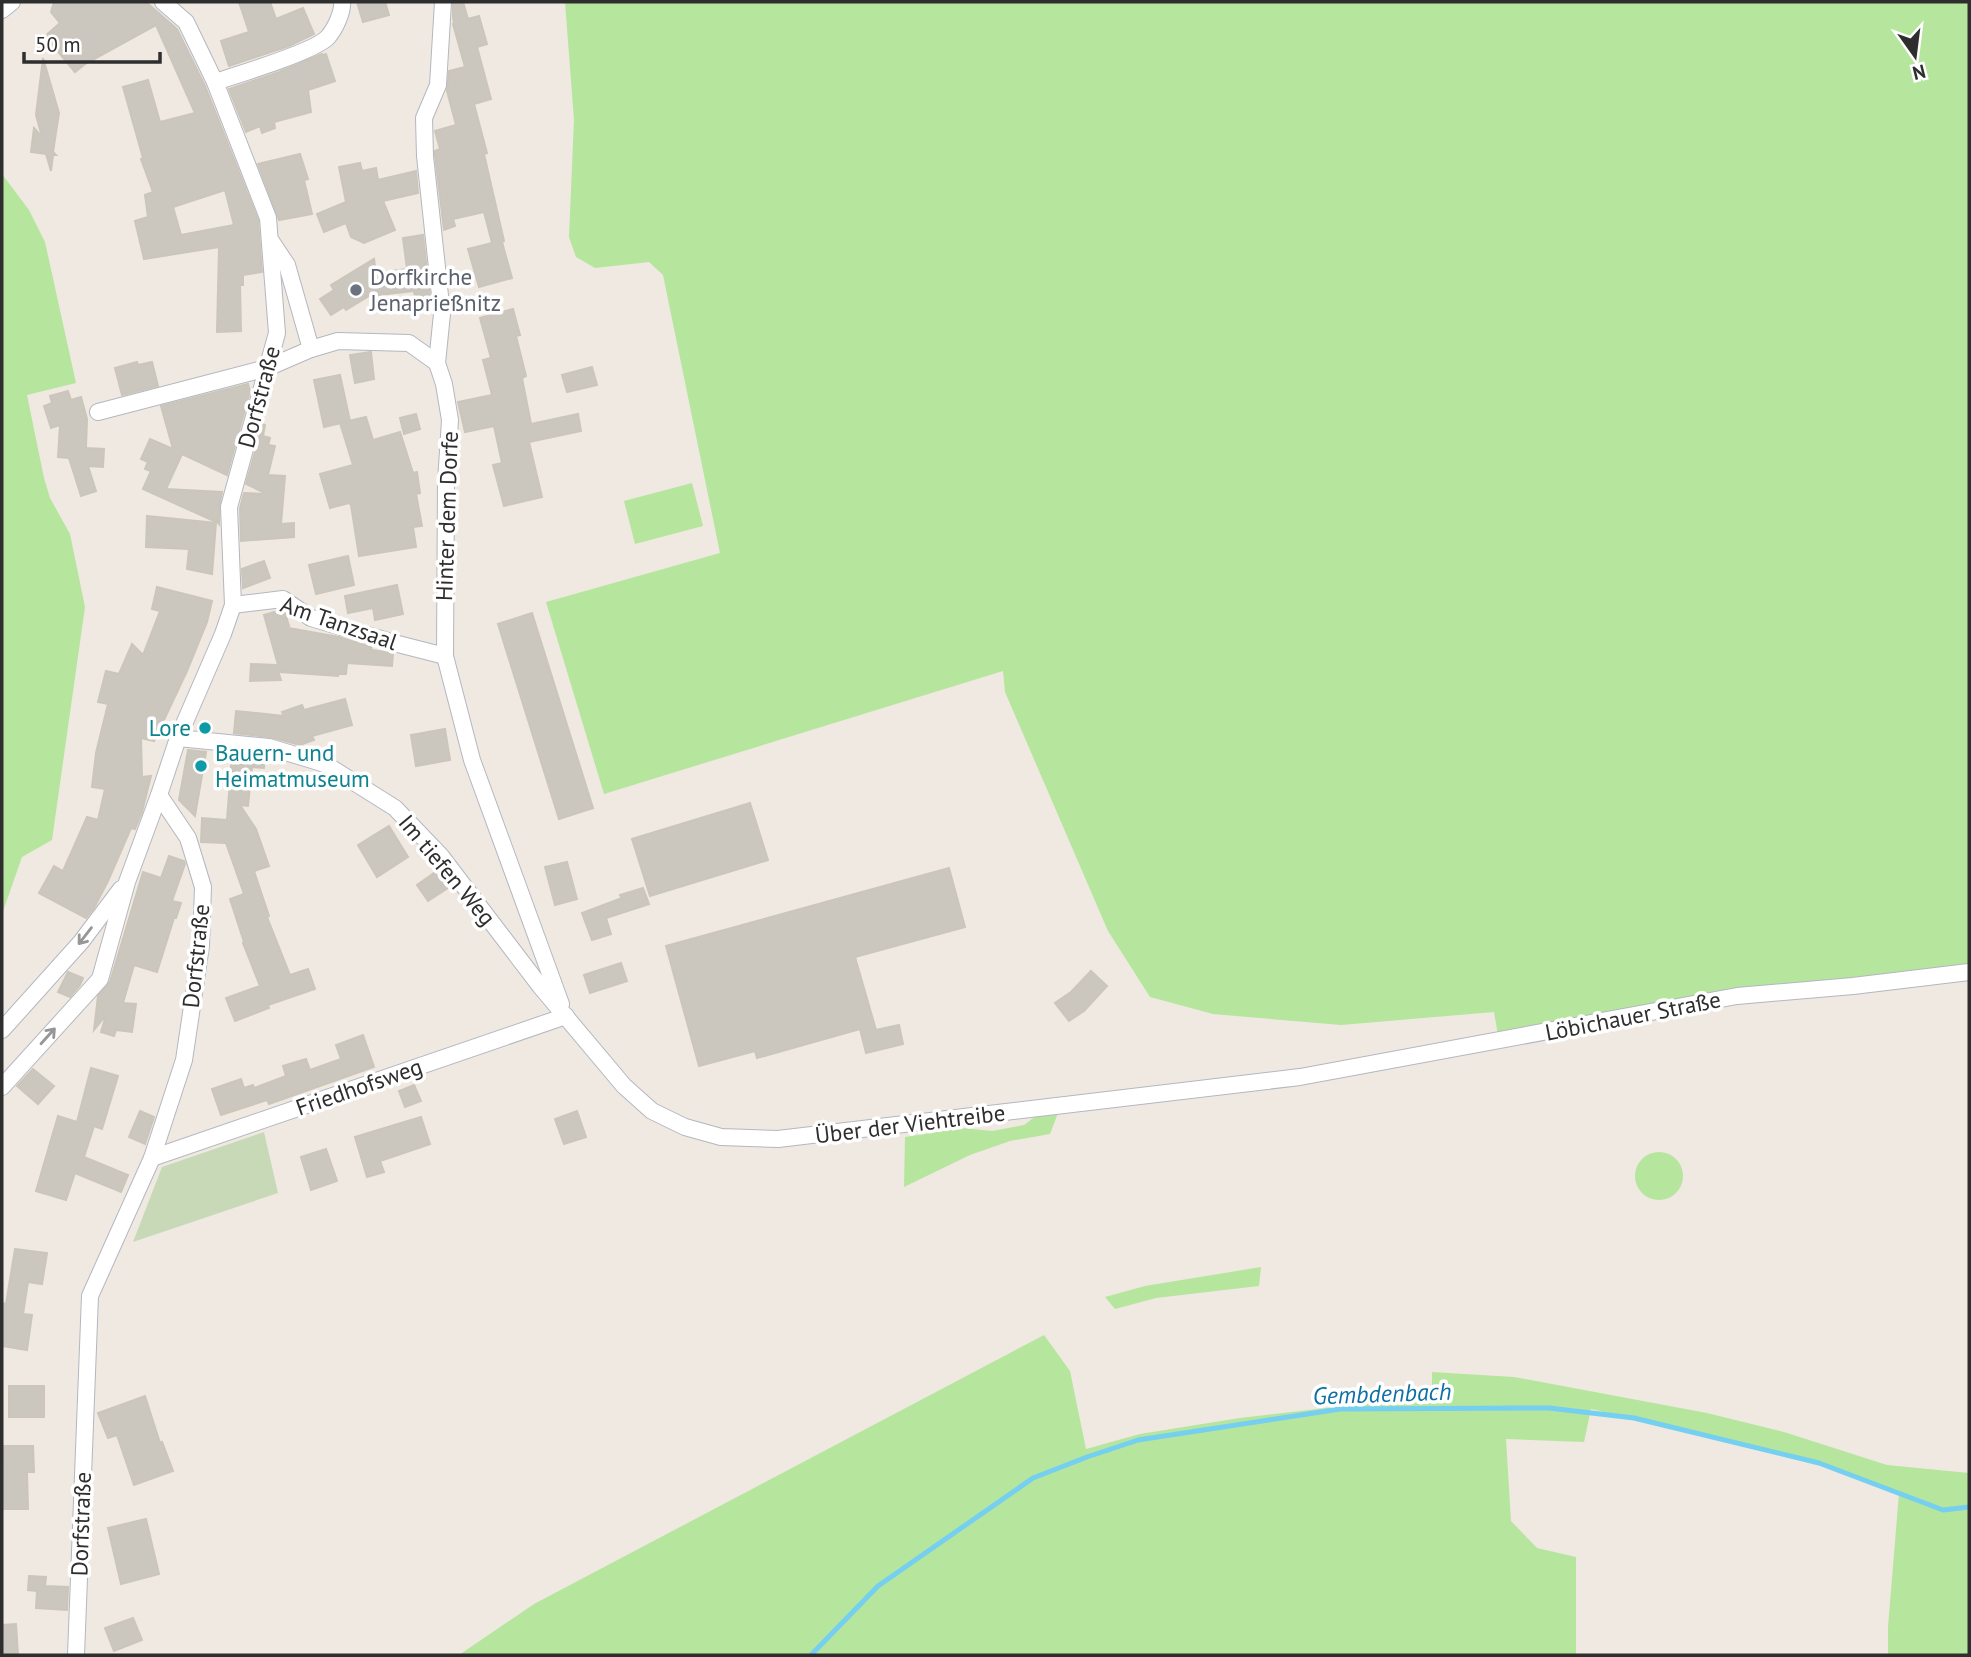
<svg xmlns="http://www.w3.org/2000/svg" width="1971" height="1657" font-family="'PT Sans',sans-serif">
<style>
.green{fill:#b6e59e}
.cemetery{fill:#c8d9b8}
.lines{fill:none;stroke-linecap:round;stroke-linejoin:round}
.stream{stroke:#75cff0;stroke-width:5}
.building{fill:#cbc7bf;stroke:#cbc5ba;stroke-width:2;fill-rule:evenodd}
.minor-casing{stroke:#b4b7c1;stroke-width:18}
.minor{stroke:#fff;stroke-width:16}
.oneway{stroke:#969696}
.worship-dot{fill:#6b7280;stroke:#fff;stroke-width:2.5}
.culture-dot{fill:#0f9aa8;stroke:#fff;stroke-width:2.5}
.labels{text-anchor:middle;stroke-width:7;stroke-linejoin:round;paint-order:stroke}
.worship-label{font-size:23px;fill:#5b616d;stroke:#fff;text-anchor:start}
.street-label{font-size:23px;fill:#2e2e2e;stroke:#fff}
.culture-label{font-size:23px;fill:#0d838f;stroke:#fff;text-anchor:end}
.water-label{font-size:24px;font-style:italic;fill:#0d6fa3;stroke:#fff}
</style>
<rect width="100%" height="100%" fill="#efe9e1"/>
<g class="green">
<path d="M 565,2 L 1969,2 L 1969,972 L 1737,996 L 1499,1041 L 1494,1012 L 1341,1025 L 1213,1014 L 1150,997 L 1108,931 L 1005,692 L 1003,671 L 604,794 L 546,602 L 720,553 L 663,275 L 649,262 L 595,268 L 576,257 L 569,237 L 574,120 Z"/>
<path d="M 2,174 L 29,210 L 45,242 L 76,383 L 27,395 L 44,478 L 50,498 L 70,534 L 85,607 L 52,840 L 22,857 L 2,914 Z"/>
<path d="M 692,483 L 703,526 L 635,544 L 624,501 Z"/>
<path d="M 1058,1113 L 1050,1134 L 1010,1141 L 970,1155 L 904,1187 L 905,1137 L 962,1128 L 992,1131 L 1024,1125 L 1036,1116 Z"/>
<circle cx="1659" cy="1176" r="24"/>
<path d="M 1261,1267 L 1259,1286 L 1156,1298 L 1115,1309 L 1105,1297 L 1145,1286 Z"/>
<path d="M 1044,1335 L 1070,1371 L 1086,1449 L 1140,1434 L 1240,1418 L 1395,1400 L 1432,1399 L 1432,1372 L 1514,1377 L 1707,1413 L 1784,1432 L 1887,1465 L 1969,1473 L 1969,1655 L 1888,1655 L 1888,1627 L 1899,1493 L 1819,1463 L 1591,1409 L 1584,1442 L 1506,1439 L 1511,1521 L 1537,1548 L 1576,1557 L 1576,1655 L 459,1655 L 534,1604 Z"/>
</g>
<path class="cemetery" d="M 264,1132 L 278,1193 L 133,1242 L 162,1167 Z"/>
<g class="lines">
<path class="stream" d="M 811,1655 L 878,1586 L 1033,1478 L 1087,1457 L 1138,1440 L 1340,1409 L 1549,1408 L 1634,1418 L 1819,1463 L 1943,1510 L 1969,1507"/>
</g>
<g class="building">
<path d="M 54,2 L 146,2 L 177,29 L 205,86 L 258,220 L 262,272 L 243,275 L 243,285 L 240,285 L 241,331 L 217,332 L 219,247 L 144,259 L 135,221 L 148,217 L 145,195 L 153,192 L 141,159 L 143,158 L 123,87 L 148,80 L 160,122 L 195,113 L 156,25 L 85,64 L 75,72 L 45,36 L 60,23 L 51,12 ZM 225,190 L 234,225 L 181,235 L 173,207 Z"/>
<path d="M 239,2 L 270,2 L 276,19 L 303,8 L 314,34 L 289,46 L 229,66 L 221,41 L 249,32 Z"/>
<path d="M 357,2 L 385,2 L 389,15 L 363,22 Z"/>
<path d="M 453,2 L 463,2 L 468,19 L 479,16 L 487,44 L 477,47 L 491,99 L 474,104 L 487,153 L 484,154 L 504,241 L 502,242 L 512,278 L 479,287 L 468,249 L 492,243 L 484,212 L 453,219 L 455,226 L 444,230 L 435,155 L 435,151 L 440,149 L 435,131 L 456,125 L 447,91 L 449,71 L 465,67 L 453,24 L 454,23 L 453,17 Z"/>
<path d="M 322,54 L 323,55 L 326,54 L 335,81 L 308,90 L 311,112 L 274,122 L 275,128 L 262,133 L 260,126 L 246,132 L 229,89 L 279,72 Z"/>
<path d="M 43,58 L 59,113 L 53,152 L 56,155 L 53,155 L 51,171 L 46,154 L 31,152 L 34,128 L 42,137 L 36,115 Z"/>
<path d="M 300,154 L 308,179 L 304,180 L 312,214 L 279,220 L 258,164 Z"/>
<path d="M 360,163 L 362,171 L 376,168 L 378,180 L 416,171 L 418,193 L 383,201 L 395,230 L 364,243 L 351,237 L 346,223 L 324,232 L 317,214 L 346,202 L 339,167 Z"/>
<path d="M 423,235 L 430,297 L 415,299 L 414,291 L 369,296 L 346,310 L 344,307 L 331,315 L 320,299 L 334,290 L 331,285 L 374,259 L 376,273 L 407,269 L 403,238 Z"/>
<path d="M 513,309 L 520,335 L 516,336 L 526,376 L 522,378 L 531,424 L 578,414 L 581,431 L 529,442 L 542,497 L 504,506 L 493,465 L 502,463 L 494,426 L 465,432 L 458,402 L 492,395 L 483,360 L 491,358 L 480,318 Z"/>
<path d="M 371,352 L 374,379 L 355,383 L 350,355 Z"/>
<path d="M 137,362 L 138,365 L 152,362 L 158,386 L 122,395 L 115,368 Z"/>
<path d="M 592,367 L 597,385 L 567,392 L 562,375 Z"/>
<path d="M 340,375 L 350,421 L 324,427 L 314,380 Z"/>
<path d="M 248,384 L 250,391 L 227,475 L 182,454 L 166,489 L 222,492 L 219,507 L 219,524 L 216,520 L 216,522 L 143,489 L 151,471 L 145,469 L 148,462 L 141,459 L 150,439 L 173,449 L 161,406 Z"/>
<path d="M 68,391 L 71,400 L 81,397 L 87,419 L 86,448 L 104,449 L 103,467 L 88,466 L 96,491 L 81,496 L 69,458 L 58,457 L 60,425 L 51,428 L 44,406 L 52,403 L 50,396 Z"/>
<path d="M 416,414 L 420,429 L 404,434 L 400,418 Z"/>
<path d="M 366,417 L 373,440 L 400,432 L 413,473 L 417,472 L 420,493 L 416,494 L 422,526 L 413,527 L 416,547 L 359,556 L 351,505 L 349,503 L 330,508 L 320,474 L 353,465 L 340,423 Z"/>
<path d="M 263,424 L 265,425 L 263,436 L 270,438 L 268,445 L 275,446 L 268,475 L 285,476 L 281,524 L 294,523 L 294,537 L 241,541 L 240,508 L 244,493 L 267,494 L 246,484 Z"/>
<path d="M 147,516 L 216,523 L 212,574 L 187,569 L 189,549 L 146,547 Z"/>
<path d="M 348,556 L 354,585 L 316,594 L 309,565 Z"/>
<path d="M 264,561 L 270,578 L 243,588 L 242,569 Z"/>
<path d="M 397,585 L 403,614 L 375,620 L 373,608 L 348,613 L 345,596 Z"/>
<path d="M 157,587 L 212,601 L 207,622 L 187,671 L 154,741 L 141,738 L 142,777 L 151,776 L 142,812 L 135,829 L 131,828 L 108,881 L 94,908 L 86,918 L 39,893 L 54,866 L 63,871 L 87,817 L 98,820 L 105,789 L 92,787 L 96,753 L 108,704 L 98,702 L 106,671 L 119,674 L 132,644 L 143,655 L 160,611 L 152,609 Z"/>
<path d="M 281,610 L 285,613 L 289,626 L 283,627 L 339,637 L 371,647 L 372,650 L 393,653 L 392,666 L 347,663 L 346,674 L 338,674 L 338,676 L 280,672 L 264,615 Z"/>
<path d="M 532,613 L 593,808 L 559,819 L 498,624 Z"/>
<path d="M 251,664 L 276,665 L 281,680 L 250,681 Z"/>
<path d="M 345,699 L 352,725 L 312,736 L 314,740 L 300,745 L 270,737 L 234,733 L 236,711 L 284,716 L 282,712 L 302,705 L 304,710 Z"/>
<path d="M 445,729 L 450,760 L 416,766 L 411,735 Z"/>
<path d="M 188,750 L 206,752 L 195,816 L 179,800 Z"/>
<path d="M 232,754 L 265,757 L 264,768 L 252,767 L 248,806 L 240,805 L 256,829 L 269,866 L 254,871 L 269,916 L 267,917 L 290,975 L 308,969 L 315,989 L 268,1005 L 269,1008 L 235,1021 L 226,998 L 260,986 L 243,943 L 244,942 L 230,899 L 244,894 L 226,843 L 201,842 L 202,818 L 227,820 Z"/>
<path d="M 750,803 L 768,860 L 650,896 L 632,839 Z"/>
<path d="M 389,826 L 408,857 L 377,877 L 358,845 Z"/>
<path d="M 169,856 L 184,861 L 185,864 L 172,901 L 181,903 L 176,918 L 174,918 L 157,972 L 134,965 L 123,1003 L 136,1004 L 132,1032 L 116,1030 L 114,1036 L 101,1032 L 106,1015 L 94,1030 L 98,996 L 110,982 L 143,872 L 161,878 Z"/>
<path d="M 567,862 L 577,899 L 555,905 L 545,867 Z"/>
<path d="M 949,868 L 965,927 L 855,957 L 876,1030 L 899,1025 L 903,1044 L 866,1053 L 860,1029 L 757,1058 L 755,1051 L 699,1066 L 666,946 Z"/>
<path d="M 438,870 L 451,886 L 428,901 L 417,885 Z"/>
<path d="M 643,888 L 649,904 L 606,918 L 611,934 L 592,940 L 582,913 L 622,898 L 620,895 Z"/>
<path d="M 621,963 L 627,981 L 590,993 L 584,975 Z"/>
<path d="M 1091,971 L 1107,986 L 1084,1011 L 1069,1021 L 1055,1003 L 1071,992 Z"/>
<path d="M 68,972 L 83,978 L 80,985 L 70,997 L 58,992 Z"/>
<path d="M 363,1035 L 374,1067 L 269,1104 L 267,1100 L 221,1115 L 212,1089 L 241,1079 L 244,1088 L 253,1085 L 254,1088 L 286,1076 L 283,1066 L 306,1059 L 310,1070 L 341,1059 L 336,1045 Z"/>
<path d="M 91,1068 L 118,1076 L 102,1129 L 94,1126 L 84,1157 L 128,1175 L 121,1192 L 75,1173 L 66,1200 L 36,1191 L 58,1116 L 77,1122 Z"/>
<path d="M 33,1069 L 54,1086 L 38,1104 L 17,1086 Z"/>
<path d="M 414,1085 L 421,1101 L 405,1107 L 399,1091 Z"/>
<path d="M 140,1111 L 154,1117 L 145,1144 L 129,1137 Z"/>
<path d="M 577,1111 L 586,1137 L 564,1144 L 555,1119 Z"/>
<path d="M 421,1117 L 430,1144 L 380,1161 L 384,1172 L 367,1177 L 355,1137 Z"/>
<path d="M 326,1149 L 337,1181 L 311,1190 L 301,1157 Z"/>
<path d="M 15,1249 L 47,1253 L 42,1284 L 28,1282 L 23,1314 L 32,1315 L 27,1350 L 2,1346 L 2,1303 L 6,1304 Z"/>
<rect x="9" y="1386" width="35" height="31"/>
<path d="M 145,1396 L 160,1443 L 162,1442 L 173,1471 L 134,1485 L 117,1435 L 108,1438 L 98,1413 Z"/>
<path d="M 3,1446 L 33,1446 L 34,1472 L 27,1472 L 28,1509 L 2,1509 Z"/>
<path d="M 146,1519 L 159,1574 L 121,1584 L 108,1528 Z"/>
<path d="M 29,1576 L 46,1577 L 45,1586 L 68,1587 L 67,1610 L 36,1608 L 37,1591 L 28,1590 Z"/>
<path d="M 133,1618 L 142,1640 L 114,1651 L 105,1628 Z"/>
<path d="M 16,1624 L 18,1655 L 2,1655 L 2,1625 Z"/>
</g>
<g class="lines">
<defs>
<g id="minor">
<path d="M 443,2 L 438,85 L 424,118 L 425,156 L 442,314 L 437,363 L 444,384 L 450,420 L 446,482 L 445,656 L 472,760 L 561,1004"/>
<path d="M 2,10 L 12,2"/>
<path d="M 215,82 C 237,75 316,51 328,37 C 335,29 343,12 342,2"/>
<path d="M 271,241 L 287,265 L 311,349"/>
<path d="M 98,412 L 267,368 L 311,349 L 338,341 L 409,343 L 437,363"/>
<path d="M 233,605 L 283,599 L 311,618 L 398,644 L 445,656"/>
<path d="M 178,738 L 269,747 L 325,764 L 395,808 L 441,856 L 540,986 L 624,1086 L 652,1111 L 685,1127 L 721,1137 L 778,1139 L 1300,1077 L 1737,996 L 1853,986 L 1969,972"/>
<path d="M 2,1030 L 81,942 L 121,889"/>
<path d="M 2,1087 L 100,979 L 127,882 L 159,795 L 178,738 L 223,634 L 233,605 L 229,507 L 277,333 L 268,218 L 215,82 L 186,22 L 163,2"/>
<path d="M 152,1158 L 566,1016"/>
<path d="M 76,1655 L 90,1296 L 152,1158 L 184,1060 L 201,946 L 203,887 L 188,838 L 159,795"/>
</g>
</defs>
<use href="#minor" class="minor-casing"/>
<use href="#minor" class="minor"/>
</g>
<defs><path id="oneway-shaft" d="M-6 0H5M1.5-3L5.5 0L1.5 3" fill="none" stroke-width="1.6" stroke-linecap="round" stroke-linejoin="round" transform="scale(1.75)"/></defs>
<g class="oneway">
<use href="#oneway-shaft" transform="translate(85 936) rotate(128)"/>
<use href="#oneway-shaft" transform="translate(48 1036) rotate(-48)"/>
</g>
<circle class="worship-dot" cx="356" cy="290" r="7"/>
<g class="culture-dot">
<circle cx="205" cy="728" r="7"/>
<circle cx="201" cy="766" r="7"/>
</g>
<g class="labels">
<g class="worship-label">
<text x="370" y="285">Dorfkirche<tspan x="370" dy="26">Jenaprießnitz</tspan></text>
</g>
<g class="street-label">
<text transform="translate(259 397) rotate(-75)" y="8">Dorfstraße</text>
<text transform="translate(447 516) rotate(-88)" y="8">Hinter dem Dorfe</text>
<text transform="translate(339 623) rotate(19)" y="8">Am Tanzsaal</text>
<text transform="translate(447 870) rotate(50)" y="8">Im tiefen Weg</text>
<text transform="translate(196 956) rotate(-84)" y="8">Dorfstraße</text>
<text transform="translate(1633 1016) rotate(-11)" y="8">Löbichauer Straße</text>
<text transform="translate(359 1087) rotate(-19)" y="8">Friedhofsweg</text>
<text transform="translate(910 1124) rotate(-7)" y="8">Über der Viehtreibe</text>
<text transform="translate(81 1524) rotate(-88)" y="8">Dorfstraße</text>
</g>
<g class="culture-label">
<text x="191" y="736">Lore</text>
<text x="215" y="761" text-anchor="start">Bauern- und<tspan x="215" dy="26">Heimatmuseum</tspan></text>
</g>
<g class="water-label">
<text transform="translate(1382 1394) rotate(-2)" y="8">Gembdenbach</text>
</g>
</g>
<rect width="1971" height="1657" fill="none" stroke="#2e2e2e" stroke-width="7"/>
<g transform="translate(1915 56) rotate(166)" stroke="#ffffff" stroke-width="5" paint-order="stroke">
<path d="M0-5L12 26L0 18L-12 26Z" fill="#2e2e2e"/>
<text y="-10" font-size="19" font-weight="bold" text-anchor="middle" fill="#2e2e2e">N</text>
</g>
<path d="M24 52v10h136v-10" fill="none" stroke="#2e2e2e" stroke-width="3.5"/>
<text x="35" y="52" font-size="21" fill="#2e2e2e" stroke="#ffffff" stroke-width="5" paint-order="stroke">50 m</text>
</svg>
